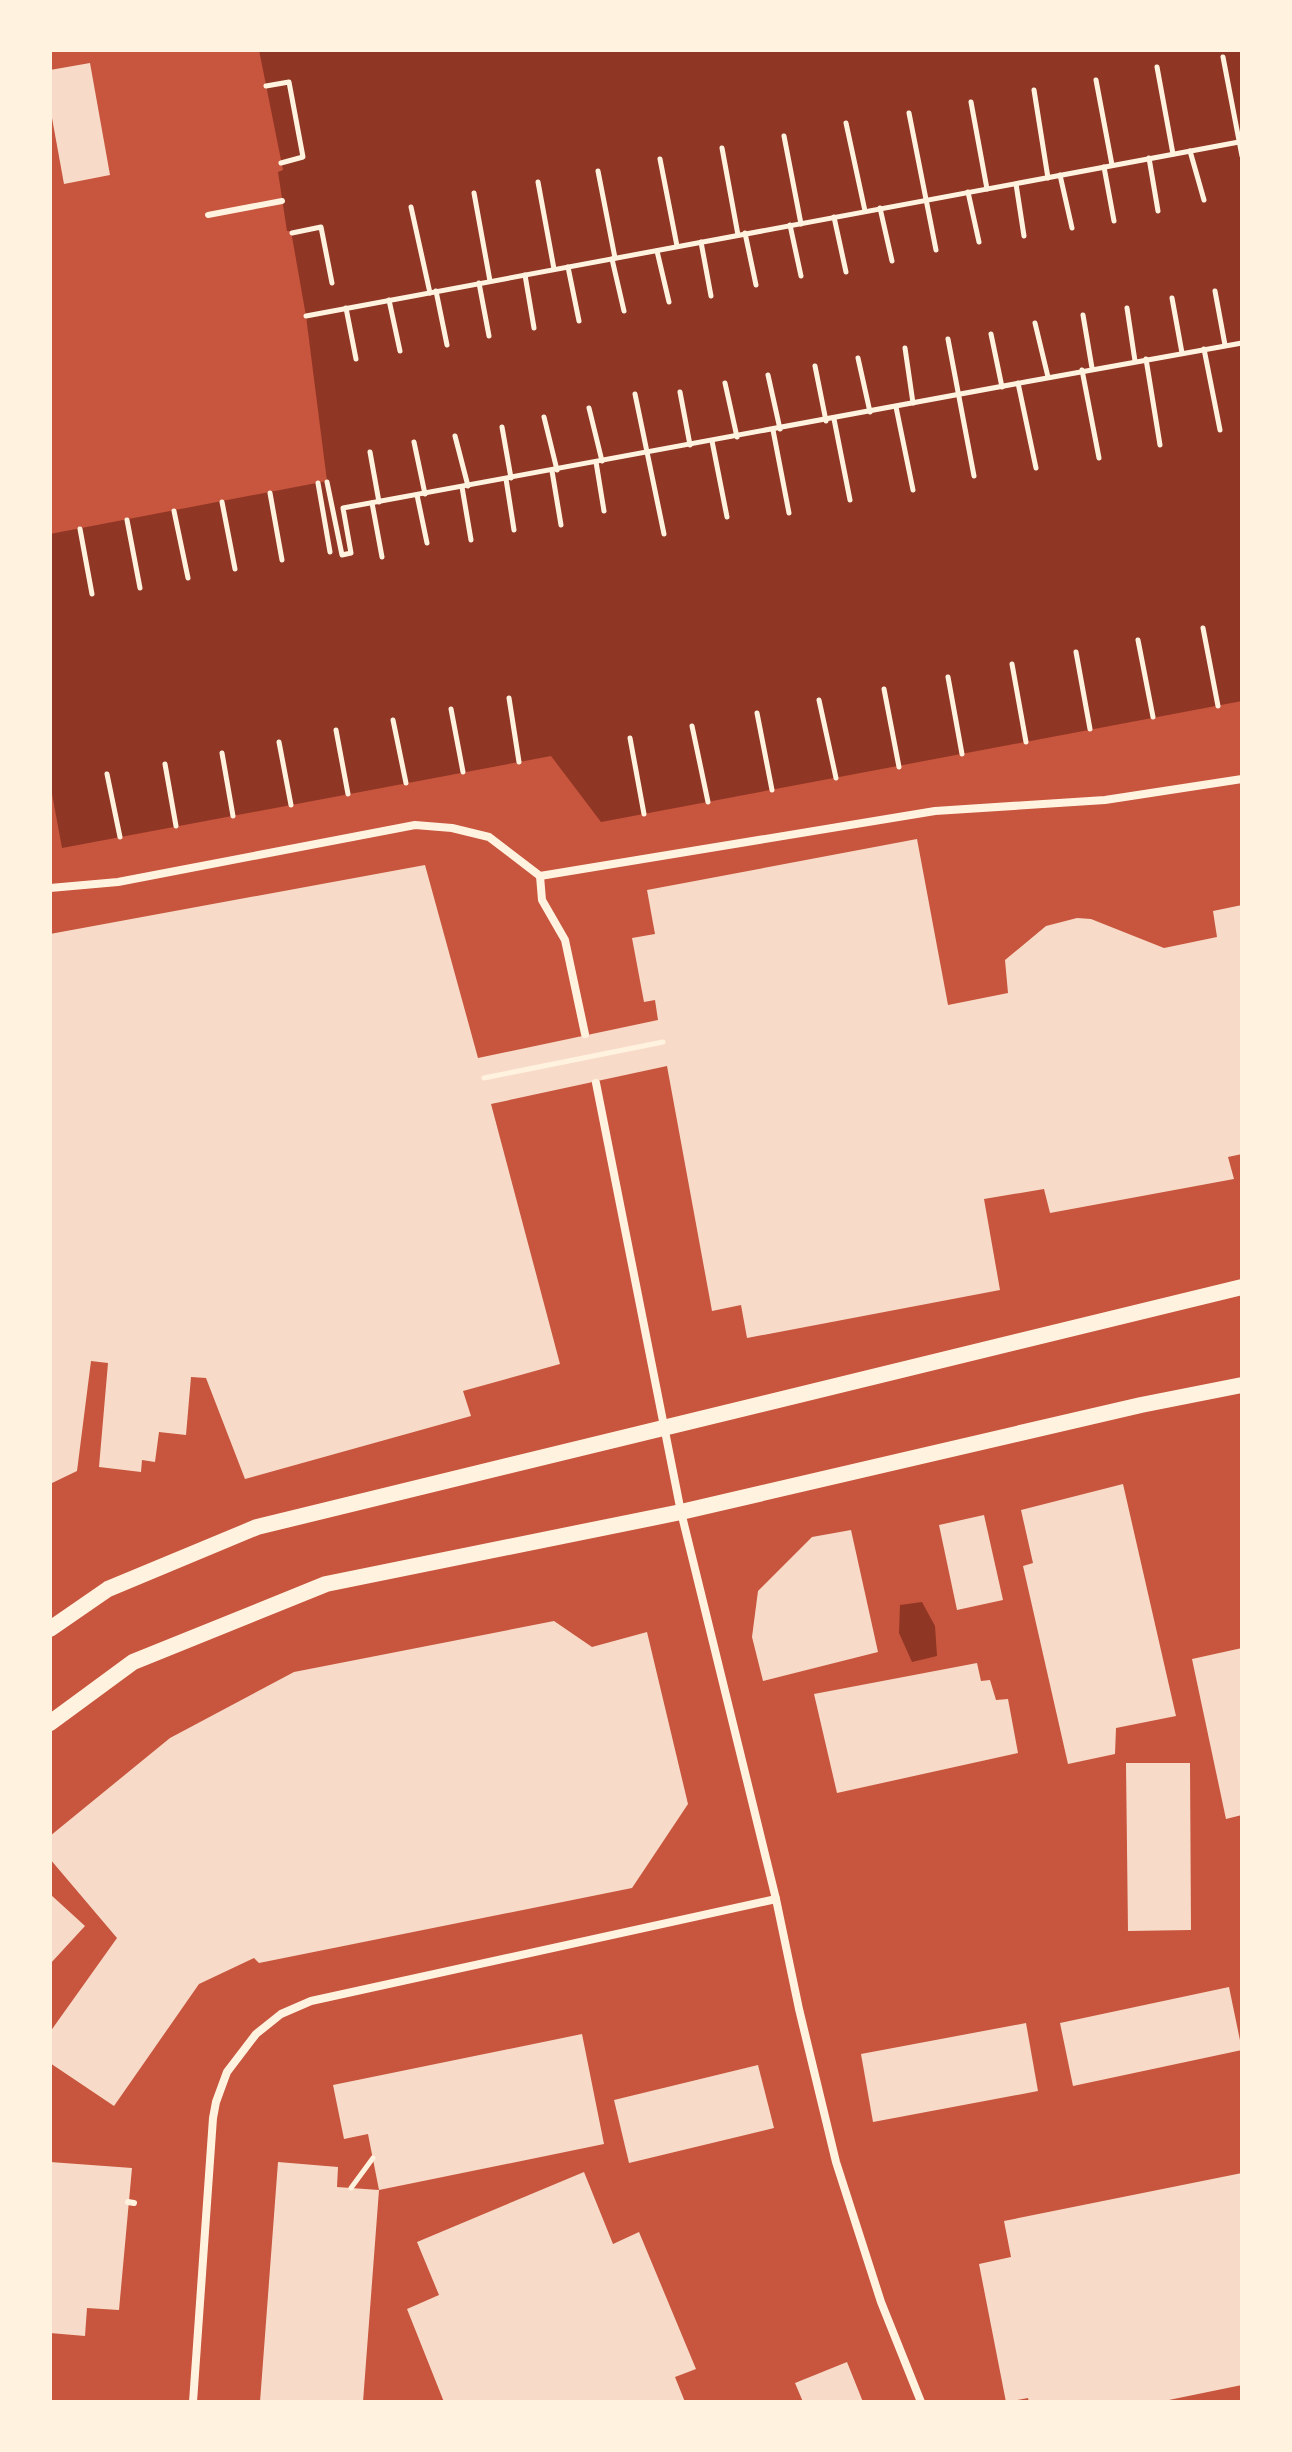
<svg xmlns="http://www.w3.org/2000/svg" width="1292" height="2452" font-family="Jost,sans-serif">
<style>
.water{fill:#8f3625}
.building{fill:#f7dbc8}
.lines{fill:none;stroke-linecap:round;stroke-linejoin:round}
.path{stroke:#fff3e0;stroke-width:5}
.service{stroke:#fff3e0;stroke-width:6}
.minor{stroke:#fff3e0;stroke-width:8}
.secondary{stroke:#fff3e0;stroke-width:16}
</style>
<rect width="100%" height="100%" fill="#c8553d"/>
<g class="water">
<path d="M 259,50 L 1242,50 L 1242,701 L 601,822 L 551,756 L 62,848 L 50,783 L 50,534 L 327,481 L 306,316 L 291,231 L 287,231 L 278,172 L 283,170 Z"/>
<path d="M 922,1602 L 935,1626 L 937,1656 L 912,1662 L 899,1633 L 900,1605 Z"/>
</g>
<g class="building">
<path d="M 90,63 L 110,175 L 64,184 L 50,107 L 50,70 Z"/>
<path d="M 917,839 L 948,1005 L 1008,993 L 1005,960 L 1046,926 L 1077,918 L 1091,919 L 1164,948 L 1217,937 L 1213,911 L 1242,905 L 1242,1154 L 1228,1157 L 1234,1179 L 1050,1213 L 1044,1189 L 984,1199 L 1000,1290 L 747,1338 L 741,1305 L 712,1311 L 667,1066 L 491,1104 L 560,1364 L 463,1391 L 471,1416 L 245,1479 L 206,1378 L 191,1377 L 186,1435 L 159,1432 L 155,1462 L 142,1460 L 141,1472 L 99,1467 L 108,1363 L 91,1361 L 77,1471 L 50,1484 L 50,934 L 425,865 L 478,1058 L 658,1020 L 655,1000 L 644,1002 L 632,938 L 655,934 L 647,890 Z"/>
<path d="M 1123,1484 L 1176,1716 L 1116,1728 L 1115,1754 L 1068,1764 L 1023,1566 L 1033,1563 L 1021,1510 Z"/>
<path d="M 984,1515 L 1003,1600 L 957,1610 L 939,1525 Z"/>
<path d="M 851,1530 L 878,1652 L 763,1681 L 752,1637 L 758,1591 L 812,1537 Z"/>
<path d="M 554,1621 L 592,1647 L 647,1632 L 688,1804 L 632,1888 L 259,1963 L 254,1958 L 199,1984 L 114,2106 L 50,2063 L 50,2032 L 117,1938 L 50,1859 L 50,1836 L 170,1738 L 294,1672 Z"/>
<path d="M 1242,1648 L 1242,1815 L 1226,1819 L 1192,1659 Z"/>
<path d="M 977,1663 L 981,1681 L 990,1680 L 996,1700 L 1008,1699 L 1018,1753 L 837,1793 L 814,1694 Z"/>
<path d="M 1126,1763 L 1190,1763 L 1191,1930 L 1128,1931 Z"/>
<path d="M 50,1894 L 85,1926 L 50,1964 Z"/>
<path d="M 1229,1987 L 1242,2050 L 1073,2086 L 1060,2023 Z"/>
<path d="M 1026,2023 L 1038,2091 L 873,2122 L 861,2054 Z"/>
<path d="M 582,2034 L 604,2144 L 379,2190 L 368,2134 L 344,2139 L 333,2085 Z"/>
<path d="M 758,2065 L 774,2128 L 629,2163 L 614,2100 Z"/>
<path d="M 50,2162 L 132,2168 L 119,2310 L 87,2308 L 85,2336 L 50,2333 Z"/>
<path d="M 278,2162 L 338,2167 L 337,2187 L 379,2190 L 363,2402 L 260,2402 Z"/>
<path d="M 584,2172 L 613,2244 L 639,2232 L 696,2369 L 675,2377 L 685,2402 L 444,2402 L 407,2309 L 439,2295 L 417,2242 Z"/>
<path d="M 1242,2173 L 1242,2385 L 1159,2402 L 1029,2402 L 1028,2398 L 1006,2402 L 979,2264 L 1011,2257 L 1004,2221 Z"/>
<path d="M 847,2362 L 863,2402 L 803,2402 L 795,2383 Z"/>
</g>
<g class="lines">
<g class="path">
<path d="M 1223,57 L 1242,156"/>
<path d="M 1157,67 L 1173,154"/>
<path d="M 1096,80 L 1112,165"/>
<path d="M 266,86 L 289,82 L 303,157 L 281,163"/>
<path d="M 1034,90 L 1048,178"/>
<path d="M 971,102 L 987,189"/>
<path d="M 909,113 L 936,250"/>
<path d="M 846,123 L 865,211"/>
<path d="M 784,136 L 801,224"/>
<path d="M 722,148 L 738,235"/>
<path d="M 1190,151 L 1204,200"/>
<path d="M 1149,158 L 1158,211"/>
<path d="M 660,159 L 677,246"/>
<path d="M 1104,167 L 1114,221"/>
<path d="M 598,171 L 615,258"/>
<path d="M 1060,175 L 1072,228"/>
<path d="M 538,182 L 554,269"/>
<path d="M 1016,184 L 1024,236"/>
<path d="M 968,192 L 979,242"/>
<path d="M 474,193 L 490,281"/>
<path d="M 411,207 L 430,293"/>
<path d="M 880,208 L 892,261"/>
<path d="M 834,217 L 846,272"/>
<path d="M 790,225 L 801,276"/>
<path d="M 292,233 L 321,227 L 332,283"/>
<path d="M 745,233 L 756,285"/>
<path d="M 701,242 L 711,296"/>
<path d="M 657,251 L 669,302"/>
<path d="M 612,259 L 624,311"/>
<path d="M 568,267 L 579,321"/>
<path d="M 525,275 L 534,328"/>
<path d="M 479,283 L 489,336"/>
<path d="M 436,291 L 447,345"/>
<path d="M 1215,291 L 1225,345"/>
<path d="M 1172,298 L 1182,353"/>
<path d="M 389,300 L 400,351"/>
<path d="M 346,308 L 356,359"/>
<path d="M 1127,308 L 1135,361"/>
<path d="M 1083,315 L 1092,368"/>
<path d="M 306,316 L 1239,142"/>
<path d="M 1035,323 L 1048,377"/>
<path d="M 991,334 L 1002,387"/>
<path d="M 948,339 L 974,476"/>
<path d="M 905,348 L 913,403"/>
<path d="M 1204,349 L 1220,430"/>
<path d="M 858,358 L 870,412"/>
<path d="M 1146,359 L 1160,445"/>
<path d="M 815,366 L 826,421"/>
<path d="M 1082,370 L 1099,458"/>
<path d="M 768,375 L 780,429"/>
<path d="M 725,383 L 737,437"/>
<path d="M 1018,383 L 1036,468"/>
<path d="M 680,392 L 690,445"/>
<path d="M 635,394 L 664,534"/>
<path d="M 896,407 L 913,490"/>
<path d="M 589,408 L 602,461"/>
<path d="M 544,417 L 557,470"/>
<path d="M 834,419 L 850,500"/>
<path d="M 502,427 L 511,478"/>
<path d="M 773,430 L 789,513"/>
<path d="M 455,436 L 468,486"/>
<path d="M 712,441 L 727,517"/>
<path d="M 414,442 L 425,494"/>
<path d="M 370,452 L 379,502"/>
<path d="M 596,462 L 604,511"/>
<path d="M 552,471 L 561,525"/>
<path d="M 506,479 L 514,530"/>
<path d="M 327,482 L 342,555 L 351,553 L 343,508 C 643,454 942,396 1242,343"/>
<path d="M 318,483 L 330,552"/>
<path d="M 462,487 L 471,540"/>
<path d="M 270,493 L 282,560"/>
<path d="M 417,495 L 427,543"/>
<path d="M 222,502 L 235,569"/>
<path d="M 372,503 L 382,557"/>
<path d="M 174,511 L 188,578"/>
<path d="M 127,520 L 140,588"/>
<path d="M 80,529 L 92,594"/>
<path d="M 1203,628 L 1218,706"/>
<path d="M 1138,640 L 1153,717"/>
<path d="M 1076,652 L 1090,729"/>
<path d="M 1012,664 L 1026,742"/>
<path d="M 948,677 L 962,754"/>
<path d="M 884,689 L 899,767"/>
<path d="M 509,698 L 519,762"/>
<path d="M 819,700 L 836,778"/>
<path d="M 451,709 L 463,772"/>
<path d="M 757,713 L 772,790"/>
<path d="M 393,720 L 406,783"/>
<path d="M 692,726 L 708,802"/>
<path d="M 336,730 L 348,794"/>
<path d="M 630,738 L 644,814"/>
<path d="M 279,742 L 291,805"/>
<path d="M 222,753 L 233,816"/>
<path d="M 165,764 L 176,826"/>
<path d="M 107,774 L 120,837"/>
<path d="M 484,1078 L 663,1042"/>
<path d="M 351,2188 L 373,2158"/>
</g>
<g class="service">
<path d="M 208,215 L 282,201"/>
<path d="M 128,2202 L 134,2203"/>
</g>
<g class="minor">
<path d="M 540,876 L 542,900 L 565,940 L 585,1034"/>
<path d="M 50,888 L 118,882 L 415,825 L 452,828 L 489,837 L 540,876 L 935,811 L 1105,800 L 1242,779"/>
<path d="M 596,1083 L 681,1512 L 776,1899 L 799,2009 L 836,2162 L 881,2302 L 921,2402"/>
<path d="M 193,2402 L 213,2118 L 216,2102 L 227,2072 L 256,2034 L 281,2014 L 311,2001 L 776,1899"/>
</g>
<g class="secondary">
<path d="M 50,1629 L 108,1589 L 257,1527 L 1242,1287"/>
<path d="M 50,1723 L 133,1662 L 326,1584 L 681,1512 L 1141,1405 L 1242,1385"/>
</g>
</g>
<rect width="1292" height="2452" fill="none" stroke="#fff3e0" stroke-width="104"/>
</svg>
